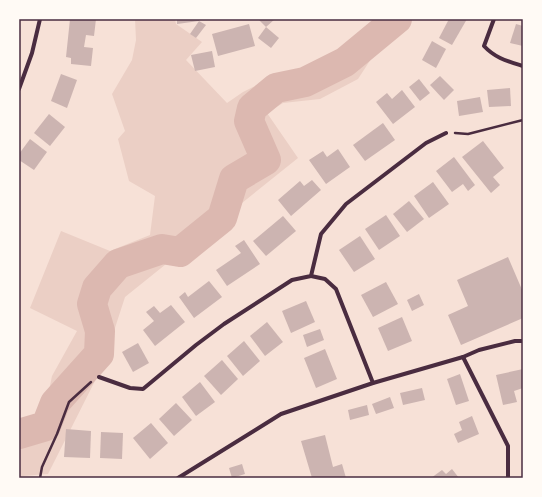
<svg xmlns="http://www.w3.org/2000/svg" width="542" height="497" font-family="Inter,sans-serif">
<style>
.green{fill:#ebcfc5}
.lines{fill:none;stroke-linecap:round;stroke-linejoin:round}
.river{stroke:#dcb8b0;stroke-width:30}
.building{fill:#ccb4b1}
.path{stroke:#4a2c40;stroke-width:2.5}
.minor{stroke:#4a2c40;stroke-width:4}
.neatline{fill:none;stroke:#4a2c40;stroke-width:1.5}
</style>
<rect width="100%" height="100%" fill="#f7e1d7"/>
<path class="green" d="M 135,19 L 175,19 L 176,24 L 202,42 L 186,60 L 227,103 L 243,92 L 265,81 L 322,69 L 389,19 L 397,19 L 358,79 L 320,99 L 283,103 L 267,113 L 298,158 L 125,297 L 103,365 L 48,474 L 22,476 L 21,478 L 19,478 L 19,420 L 43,420 L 52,376 L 77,331 L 30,308 L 61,231 L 110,251 L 150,235 L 155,196 L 129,181 L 118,139 L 125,131 L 112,94 L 132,60 L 136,40 Z"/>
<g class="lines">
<path class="river" d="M 19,434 L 46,426 L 55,403 L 99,354 L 100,331 L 92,304 L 97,288 L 118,264 L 162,249 L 180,252 L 222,218 L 234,179 L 266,160 L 249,121 L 252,108 L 276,88 L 305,82 L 345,62 L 397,19"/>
</g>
<g class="building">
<path d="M 70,19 L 96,19 L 94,36 L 86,35 L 84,47 L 93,48 L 91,66 L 71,64 L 71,58 L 66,57 Z"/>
<path d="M 177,19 L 199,19 L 199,21 L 177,24 Z"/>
<path d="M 258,19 L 275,19 L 266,27 Z"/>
<path d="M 449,19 L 467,19 L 452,45 L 439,38 Z"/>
<path d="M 199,21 L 206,25 L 196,38 L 190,34 Z"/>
<path d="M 249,24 L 255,46 L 218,56 L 212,34 Z"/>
<path d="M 516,24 L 523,26 L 523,46 L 510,43 Z"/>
<path d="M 266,27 L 279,38 L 271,48 L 258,38 Z"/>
<path d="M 432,41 L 446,49 L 436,68 L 422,60 Z"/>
<path d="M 212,51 L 215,67 L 195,71 L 191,55 Z"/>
<path d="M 61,74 L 77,80 L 67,108 L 51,101 Z"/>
<path d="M 440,76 L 454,90 L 444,100 L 430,85 Z"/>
<path d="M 419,79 L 430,93 L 420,101 L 409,87 Z"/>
<path d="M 510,88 L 511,106 L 489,107 L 487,90 Z"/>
<path d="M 402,90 L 415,107 L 393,124 L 376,102 L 387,93 L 392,99 Z"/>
<path d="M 480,97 L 483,112 L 459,116 L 457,101 Z"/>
<path d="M 49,114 L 65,127 L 50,146 L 34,133 Z"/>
<path d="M 383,123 L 395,140 L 365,161 L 353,145 Z"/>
<path d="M 30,139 L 47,152 L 34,170 L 19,160 L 19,154 Z"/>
<path d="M 483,141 L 504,168 L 493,177 L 500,185 L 491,193 L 462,157 Z"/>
<path d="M 338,149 L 350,167 L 326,184 L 309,160 L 323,151 L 327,157 Z"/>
<path d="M 454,157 L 475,185 L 468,191 L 463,184 L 452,192 L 436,171 Z"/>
<path d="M 312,180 L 321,190 L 291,216 L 278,200 L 300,181 L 304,186 Z"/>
<path d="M 433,182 L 449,204 L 429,218 L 414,196 Z"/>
<path d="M 409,201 L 424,219 L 407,232 L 393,214 Z"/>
<path d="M 386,215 L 400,236 L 379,250 L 365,229 Z"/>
<path d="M 283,216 L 296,231 L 266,256 L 253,241 Z"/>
<path d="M 360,236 L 375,259 L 354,272 L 339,250 Z"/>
<path d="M 244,240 L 260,264 L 227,286 L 216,270 L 241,253 L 235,246 Z"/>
<path d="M 508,257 L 523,292 L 523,318 L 461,345 L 448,315 L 468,306 L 457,280 Z"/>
<path d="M 209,281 L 222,297 L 194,318 L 179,297 L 185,292 L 188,297 Z"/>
<path d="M 386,282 L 398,304 L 373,317 L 361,295 Z"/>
<path d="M 419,294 L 424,305 L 412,311 L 407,300 Z"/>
<path d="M 306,301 L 315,322 L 291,333 L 282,311 Z"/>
<path d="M 171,305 L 185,322 L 155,346 L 143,330 L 154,321 L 146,312 L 154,306 L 160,313 Z"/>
<path d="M 402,317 L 412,341 L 388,351 L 378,328 Z"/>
<path d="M 267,322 L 283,342 L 265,356 L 250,336 Z"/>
<path d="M 320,329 L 324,340 L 307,347 L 303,335 Z"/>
<path d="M 244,341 L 260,361 L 243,376 L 227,356 Z"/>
<path d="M 138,343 L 149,363 L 133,372 L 122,352 Z"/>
<path d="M 325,349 L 337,379 L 316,388 L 304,358 Z"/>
<path d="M 222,360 L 238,379 L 221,395 L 204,376 Z"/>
<path d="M 523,369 L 523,388 L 514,391 L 517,402 L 503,405 L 496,375 Z"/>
<path d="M 460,374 L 469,401 L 456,405 L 447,379 Z"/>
<path d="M 200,382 L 215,402 L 196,416 L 182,397 Z"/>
<path d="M 422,388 L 425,400 L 403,405 L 400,393 Z"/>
<path d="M 390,397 L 394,408 L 376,414 L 372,404 Z"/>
<path d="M 176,403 L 192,420 L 174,436 L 159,419 Z"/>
<path d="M 367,405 L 369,415 L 350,420 L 348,410 Z"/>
<path d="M 472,416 L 479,434 L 458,443 L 454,434 L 462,430 L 459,422 Z"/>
<path d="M 151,423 L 168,443 L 150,459 L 133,438 Z"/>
<path d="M 66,429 L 91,431 L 90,458 L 64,457 Z"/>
<path d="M 101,432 L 123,433 L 122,459 L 100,458 Z"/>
<path d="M 325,435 L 333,467 L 342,464 L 346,478 L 312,478 L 301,441 Z"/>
<path d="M 242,464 L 245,474 L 232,478 L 229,468 Z"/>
<path d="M 452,469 L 459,478 L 431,478 L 442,470 L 446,474 Z"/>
</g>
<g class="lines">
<g class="path">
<path d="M 455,133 L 468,134 L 523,120"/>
<path d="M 40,478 L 42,467 L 57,434 L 69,402 L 91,382"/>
</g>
<g class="minor">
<path d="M 494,19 L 484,46 C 495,58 507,61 523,66"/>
<path d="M 19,89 L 32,53 L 40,19"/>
<path d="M 311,276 L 325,279 L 336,289 L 373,383"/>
<path d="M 463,357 L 508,446 L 508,478"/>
<path d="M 99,377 L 130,388 L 143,389 L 196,345 L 224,324 L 292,280 L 311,276 L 321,234 L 346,204 L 426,143 L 446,133"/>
<path d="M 178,478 L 281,414 L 373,383 L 463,357 L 479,350 L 515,341 L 523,341"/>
</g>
</g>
<rect width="542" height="497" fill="none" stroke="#fffaf5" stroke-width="40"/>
<rect x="20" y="20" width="502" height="457" class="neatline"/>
</svg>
